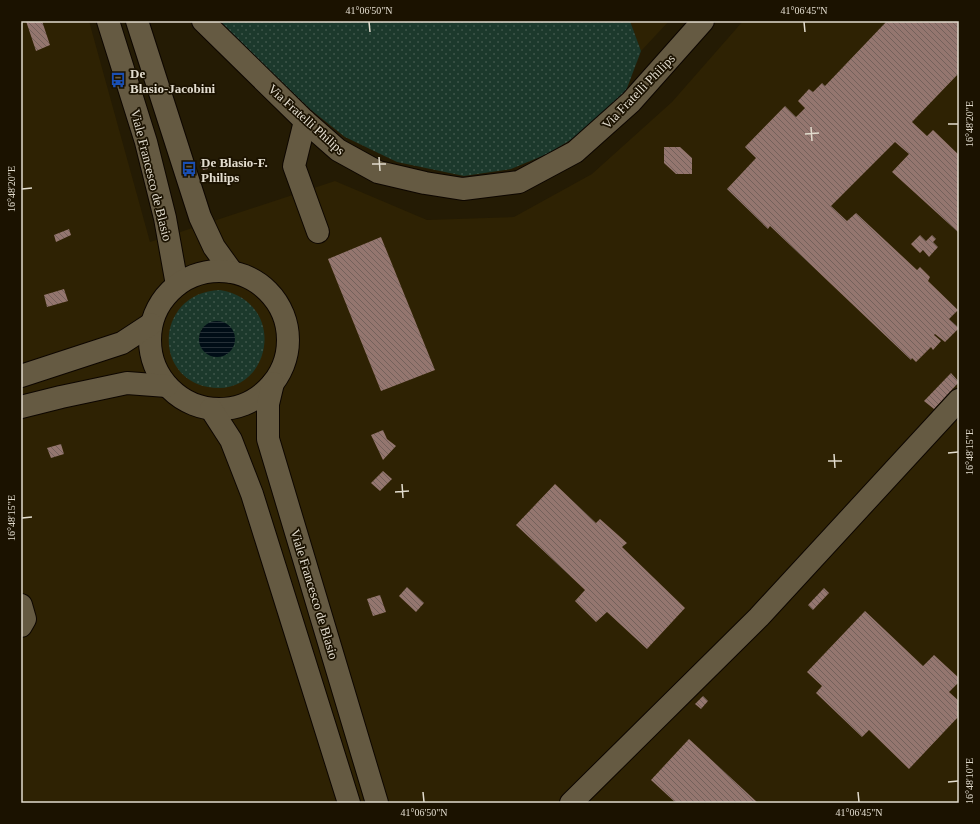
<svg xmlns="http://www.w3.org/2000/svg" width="980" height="824" font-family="Georgia,serif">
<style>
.built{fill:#2e2203}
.grass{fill:url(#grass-dots);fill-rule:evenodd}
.water{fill:url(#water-rules)}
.building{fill:url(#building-back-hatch)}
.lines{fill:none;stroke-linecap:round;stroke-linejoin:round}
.minor-casing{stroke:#0d0600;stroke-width:24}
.minor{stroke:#655a42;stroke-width:22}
.ticks{fill:none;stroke:#e2dcce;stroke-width:1.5}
.labels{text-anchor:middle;stroke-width:3.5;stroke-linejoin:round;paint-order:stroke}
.poi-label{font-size:13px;font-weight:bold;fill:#e2dcce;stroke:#1b1200;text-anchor:start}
.street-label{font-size:13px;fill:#e2dcce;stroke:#1b1200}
.neatline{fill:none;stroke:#e2dcce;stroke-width:1.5}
.ticks-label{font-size:10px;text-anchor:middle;fill:#e2dcce}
</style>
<defs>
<pattern id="grass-dots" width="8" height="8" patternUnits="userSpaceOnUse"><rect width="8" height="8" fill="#1c392c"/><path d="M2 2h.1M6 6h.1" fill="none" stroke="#3d5549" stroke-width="1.8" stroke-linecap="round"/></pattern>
<pattern id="water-rules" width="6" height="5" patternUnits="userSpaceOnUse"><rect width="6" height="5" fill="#000d16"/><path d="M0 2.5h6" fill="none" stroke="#253037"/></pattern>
<pattern id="building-back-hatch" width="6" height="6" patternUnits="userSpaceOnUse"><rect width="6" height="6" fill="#94766f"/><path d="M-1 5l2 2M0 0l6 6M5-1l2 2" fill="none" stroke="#74615b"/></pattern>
</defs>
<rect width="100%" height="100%" fill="#241b04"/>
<g class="built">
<path d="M 21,21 L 89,21 L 150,242 L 335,181 L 427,220 L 514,217 L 592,174 L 672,102 L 743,21 L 959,21 L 959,803 L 21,803 Z"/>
<path d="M 630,21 L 669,21 L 641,51 Z"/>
</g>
<g class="grass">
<path d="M 218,21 L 630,21 L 641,51 L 624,96 L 584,132 L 547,154 L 511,169 L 464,176 L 397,162 L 345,137 L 311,110 Z"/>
<path d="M 220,290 C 290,302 271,399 208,387 C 151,376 157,292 220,290 ZM 208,324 L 230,351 L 219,356 L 201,346 C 198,336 200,329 208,324 Z"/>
</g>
<circle class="water" cx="217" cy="339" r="18"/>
<g class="building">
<path d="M 26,21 L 42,21 L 50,45 L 36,51 Z"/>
<path d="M 887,21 L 959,21 L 959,73 L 912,122 L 927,136 L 933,130 L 959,155 L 959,233 L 892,172 L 909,154 L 895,142 L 831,206 L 847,221 L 856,213 L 917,270 L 920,267 L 930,277 L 928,281 L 958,310 L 949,319 L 959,328 L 945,342 L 935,334 L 934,335 L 941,341 L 933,350 L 931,347 L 916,362 L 912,358 L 911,360 L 770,226 L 768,229 L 727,189 L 756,158 L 745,147 L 785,106 L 796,117 L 805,108 L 798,101 L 809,89 L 813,92 L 822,83 L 825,86 Z"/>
<path d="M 664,147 L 680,147 L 692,158 L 692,174 L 676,174 L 664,163 Z"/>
<path d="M 205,160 L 208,169 L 203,170 L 200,162 Z"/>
<path d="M 69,229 L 71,235 L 56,242 L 54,235 Z"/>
<path d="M 920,235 L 926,241 L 932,235 L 936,239 L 933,242 L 938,247 L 929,257 L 923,250 L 920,253 L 911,244 Z"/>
<path d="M 381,237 L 435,370 L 381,391 L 328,259 Z"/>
<path d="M 64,289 L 68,301 L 47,307 L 44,295 Z"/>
<path d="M 951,373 L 959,382 L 934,409 L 924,401 Z"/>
<path d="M 383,430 L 387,439 L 396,446 L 383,460 L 371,435 Z"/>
<path d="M 61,444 L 64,454 L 51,458 L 47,448 Z"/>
<path d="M 383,471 L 392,479 L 380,491 L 371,483 Z"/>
<path d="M 555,484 L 596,523 L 600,519 L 627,543 L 622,547 L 685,608 L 647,649 L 607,612 L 596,622 L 575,601 L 585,590 L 516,525 Z"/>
<path d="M 407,587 L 424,603 L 416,612 L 399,596 Z"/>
<path d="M 824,588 L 829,593 L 813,610 L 808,605 Z"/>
<path d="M 380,595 L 386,612 L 373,616 L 367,599 Z"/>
<path d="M 865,611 L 923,666 L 934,655 L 959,678 L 959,682 L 949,692 L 959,701 L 959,716 L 909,769 L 869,730 L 862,737 L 816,693 L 822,686 L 807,672 Z"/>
<path d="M 703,696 L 708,701 L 701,709 L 695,704 Z"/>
<path d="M 689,739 L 758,803 L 676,803 L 651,780 Z"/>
</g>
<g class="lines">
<defs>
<g id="minor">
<path d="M 108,21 L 146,142 L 165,218 L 177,285"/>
<path d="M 137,21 L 200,217 L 214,247 L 232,272"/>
<path d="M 203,21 L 305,121 L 338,150 L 378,172 L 425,183 L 463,189 L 519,182 L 575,152 L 631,102 L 703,21"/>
<path d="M 305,121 L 294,166 L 318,232"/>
<circle cx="219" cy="340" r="69"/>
<path d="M 21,376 L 122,343 L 151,324"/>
<path d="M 273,383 L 268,404 L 268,439 L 377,803"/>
<path d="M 21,407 L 61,397 L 127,383 L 167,386"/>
<path d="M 211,409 L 231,440 L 252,494 L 349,803"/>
<path d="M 21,605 L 25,619 L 21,626"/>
<path d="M 571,803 L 759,617 L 959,400"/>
</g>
</defs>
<use href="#minor" class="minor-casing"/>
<use href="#minor" class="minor"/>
</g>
<path class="ticks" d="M 369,22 L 370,32M 804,22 L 805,32M 948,124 L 958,124M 811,127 L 812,141M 805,134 L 819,133M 379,157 L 380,171M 372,164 L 386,164M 22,189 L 32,188M 948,453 L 958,452M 834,454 L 835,468M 828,461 L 842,461M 402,484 L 403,498M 395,492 L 409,491M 22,518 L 32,517M 948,782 L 958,781M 423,792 L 424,802M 858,792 L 859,802"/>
<defs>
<symbol id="bus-bare" viewBox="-9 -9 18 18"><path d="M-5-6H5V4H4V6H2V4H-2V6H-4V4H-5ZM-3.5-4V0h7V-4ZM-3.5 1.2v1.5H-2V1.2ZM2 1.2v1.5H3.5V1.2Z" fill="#1a4fb4" stroke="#1b1200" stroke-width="2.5" paint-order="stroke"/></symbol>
</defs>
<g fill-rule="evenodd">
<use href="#bus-bare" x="107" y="69" width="22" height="22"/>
<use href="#bus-bare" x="178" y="158" width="22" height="22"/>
</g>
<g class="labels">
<g class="poi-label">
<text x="130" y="78">De<tspan x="130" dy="15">Blasio-Jacobini</tspan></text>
<text x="201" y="167">De Blasio-F.<tspan x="201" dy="15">Philips</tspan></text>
</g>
<g class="street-label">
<text transform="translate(638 91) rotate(-46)" y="5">Via Fratelli Philips</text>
<text transform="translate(307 119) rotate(42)" y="5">Via Fratelli Philips</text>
<text transform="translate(152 175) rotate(76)" y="5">Viale Francesco de Blasio</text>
<text transform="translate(315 594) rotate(73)" y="5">Viale Francesco de Blasio</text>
</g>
</g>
<rect width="980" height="824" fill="none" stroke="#1b1200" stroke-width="44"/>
<rect x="22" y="22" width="936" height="780" class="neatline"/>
<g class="ticks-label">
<text x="369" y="14">41°06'50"N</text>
<text x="804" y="14">41°06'45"N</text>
<text transform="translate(969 124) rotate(-90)" y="4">16°48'20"E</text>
<text transform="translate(11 189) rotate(-90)" y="4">16°48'20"E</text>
<text transform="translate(969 452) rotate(-90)" y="4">16°48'15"E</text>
<text transform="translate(11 518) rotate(-90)" y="4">16°48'15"E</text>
<text transform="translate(969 781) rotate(-90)" y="4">16°48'10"E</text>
<text x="424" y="816">41°06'50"N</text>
<text x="859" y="816">41°06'45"N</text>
</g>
</svg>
